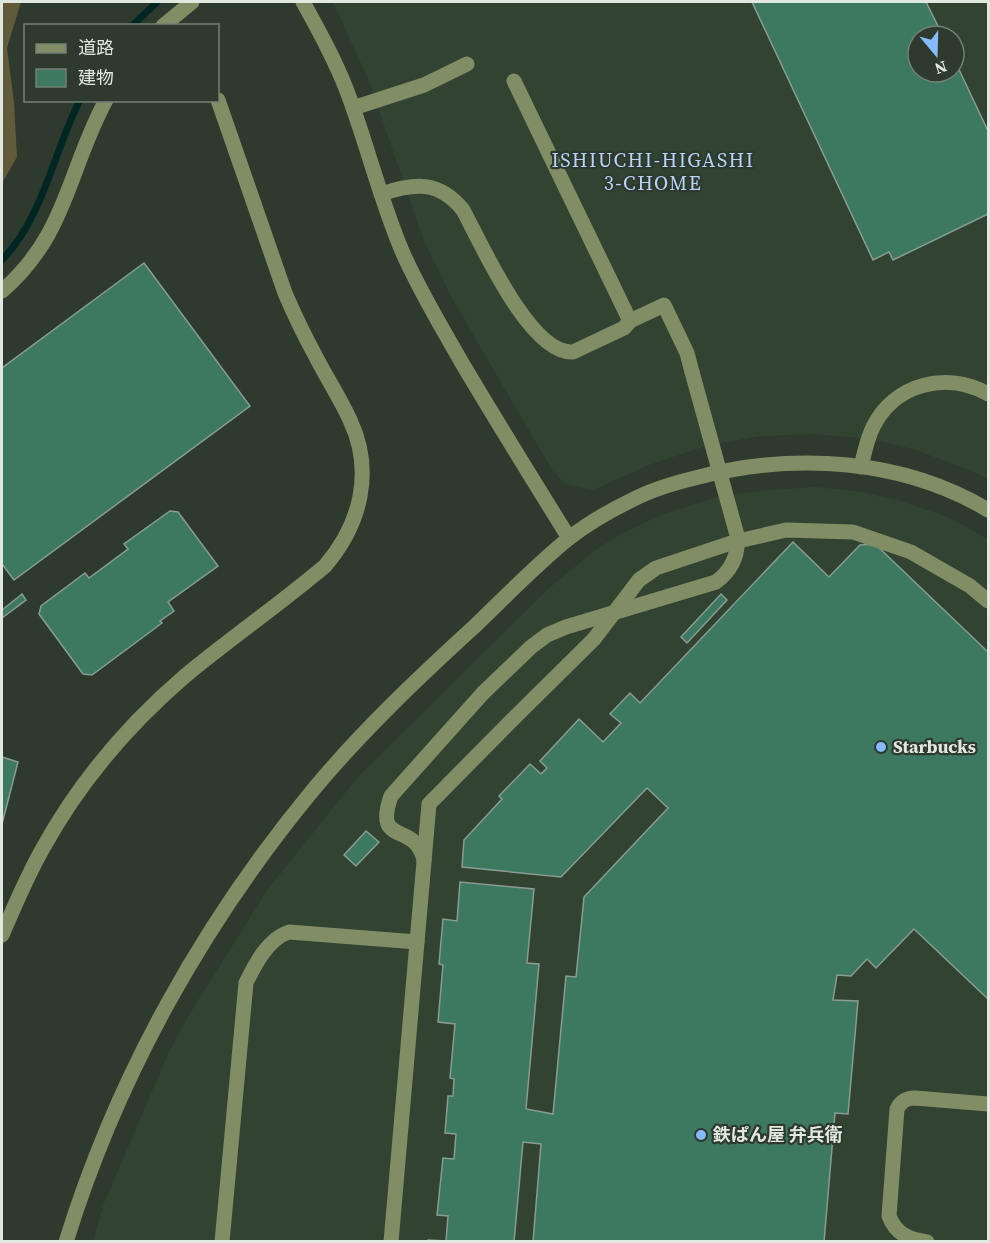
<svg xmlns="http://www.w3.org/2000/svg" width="990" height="1243" font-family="'Source Serif 4','Noto Sans JP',serif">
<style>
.built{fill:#334332;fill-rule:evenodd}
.green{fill:#615b3b}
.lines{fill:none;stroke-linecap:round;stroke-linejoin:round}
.stream{stroke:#002623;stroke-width:7}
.building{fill:#3d7861;stroke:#899c93;stroke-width:1.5}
.minor{stroke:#808d65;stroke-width:15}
.minor-bridge{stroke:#808d65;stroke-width:15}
.poi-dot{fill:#86bbfb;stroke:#2f3a2e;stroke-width:2}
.labels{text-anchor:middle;stroke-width:4.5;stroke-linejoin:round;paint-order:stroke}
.poi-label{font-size:18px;font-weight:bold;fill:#e1e8e0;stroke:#2f3a2e;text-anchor:start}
.neighbourhood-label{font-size:20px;letter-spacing:1.5px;fill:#b6d3f8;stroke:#2f3a2e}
</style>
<rect width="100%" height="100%" fill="#2f3a2e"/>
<g class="built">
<path d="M 333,2 L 988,2 L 988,479 L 969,470 L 916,450 L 889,443 L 861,438 L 815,434 L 761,436 L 709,445 L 649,465 L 593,490 L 565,484 L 553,471 L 486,357 L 451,296 L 424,241 L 369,81 ZM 918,36 L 954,36 L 954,72 L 918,72 Z"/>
<path d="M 816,487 L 861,492 L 901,501 L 948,517 L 988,539 L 988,1241 L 93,1242 L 104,1203 L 169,1052 L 189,1015 L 268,889 L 358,777 L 548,589 L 594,551 L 619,535 L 663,514 L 721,496 L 768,490 Z"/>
</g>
<path class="green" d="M 2,2 L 21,2 L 7,48 L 14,102 L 17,157 L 2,183 Z"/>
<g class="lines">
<g class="stream">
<path d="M 132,26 L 157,2"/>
<path d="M 2,260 C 44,216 53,153 80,100"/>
</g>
</g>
<g class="building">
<path d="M 752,2 L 926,2 L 943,36 L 918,36 L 918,72 L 954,72 L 954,59 L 988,131 L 988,214 L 893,260 L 889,252 L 873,260 Z"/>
<path d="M 144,263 L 250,406 L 14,580 L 2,564 L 2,368 Z"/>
<path d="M 170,511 L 178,512 L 218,566 L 168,602 L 174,611 L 160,621 L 162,623 L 92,675 L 83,674 L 39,614 L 41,606 L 85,573 L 89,578 L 128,549 L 124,544 Z"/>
<path d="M 793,542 L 829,577 L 860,545 L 875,544 L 988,652 L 988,999 L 914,929 L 876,968 L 867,959 L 851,976 L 837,975 L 833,1000 L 858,1001 L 848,1114 L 835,1113 L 824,1242 L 533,1242 L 541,1144 L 523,1142 L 514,1242 L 428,1242 L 428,1240 L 446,1241 L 448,1216 L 437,1215 L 443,1158 L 454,1159 L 456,1134 L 445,1133 L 448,1096 L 453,1096 L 454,1079 L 450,1078 L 455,1024 L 438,1022 L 443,965 L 439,964 L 443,919 L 457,921 L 460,882 L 534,889 L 527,963 L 539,964 L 526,1109 L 553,1114 L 566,976 L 576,977 L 584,897 L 668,808 L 647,788 L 561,877 L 462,867 L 464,840 L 502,799 L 499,796 L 530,764 L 541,774 L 547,768 L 540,761 L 579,719 L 603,742 L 621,723 L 610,714 L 630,693 L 640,703 Z"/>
<path d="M 22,594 L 26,600 L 2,618 L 2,610 Z"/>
<path d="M 721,594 L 727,600 L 687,643 L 681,637 Z"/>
<path d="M 2,757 L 18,762 L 2,824 Z"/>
<path d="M 366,831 L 379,842 L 356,866 L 344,855 Z"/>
</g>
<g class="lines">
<g class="minor">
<path d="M 303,2 C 319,31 335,60 347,91 C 367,144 380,199 402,251 C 419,290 441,326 462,363 C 497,422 533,480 569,538"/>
<path d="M 163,26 L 192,2"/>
<path d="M 514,81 L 630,321 L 664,305 L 687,353 L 692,372"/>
<path d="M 353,108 L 424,85 L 467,64"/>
<path d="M 381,194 C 414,183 439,180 463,210 C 481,243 530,355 573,352 L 624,328 L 630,321"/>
<path d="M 2,291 C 67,235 68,170 106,100"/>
<path d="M 861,467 C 864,454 867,439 873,427 C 895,383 947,371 988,394"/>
<path d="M 424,860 C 415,820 373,848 391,796 L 483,693"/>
<path d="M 2,935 C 15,905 27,876 43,848 C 79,783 129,724 185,676 C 231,638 280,604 325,566 C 361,524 374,471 350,420 C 340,398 326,377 315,355 C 304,335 294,314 285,293 L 218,100"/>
<path d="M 66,1242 C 117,1077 203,923 313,790 C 362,731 419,677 476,625 C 506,596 536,565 568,539 C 588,523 613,509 636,498 C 656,488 678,482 699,477 C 795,452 903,459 988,510"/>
<path d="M 222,1242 L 246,983 C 255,964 268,939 289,932 L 417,942"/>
<path d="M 391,1242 L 429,804 L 512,720 L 594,639 L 639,580 L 656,568 L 734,542 L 786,530 L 853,532 L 911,552 L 970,586 L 988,601"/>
<path d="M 927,1242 C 908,1239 896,1234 889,1216 L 897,1109 C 901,1101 906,1098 915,1098 L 988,1104"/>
</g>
<path class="minor-bridge" d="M 483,693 L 531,647 L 547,635 L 566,627 L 716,582 C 732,570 739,554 737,535 L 692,372"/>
</g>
<g class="poi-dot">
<circle cx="881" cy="747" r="6"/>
<circle cx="701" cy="1135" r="6"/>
</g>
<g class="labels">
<g class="poi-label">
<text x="893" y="753">Starbucks</text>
<text x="713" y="1141">鉄ぱん屋 弁兵衛</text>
</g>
<g class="neighbourhood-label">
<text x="653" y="167">ISHIUCHI-HIGASHI<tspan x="653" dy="23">3-CHOME</tspan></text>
</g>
</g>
<rect width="990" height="1243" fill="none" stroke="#e1e8e0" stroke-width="6"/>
<rect x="24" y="24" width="195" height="78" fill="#2f3a2e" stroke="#768075" stroke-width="1.5"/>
<rect x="36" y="44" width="30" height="9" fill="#808d65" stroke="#768075" stroke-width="1.5"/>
<text x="78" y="54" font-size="18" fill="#e1e8e0">道路</text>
<rect x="36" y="69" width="30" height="18" fill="#3d7861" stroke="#768075" stroke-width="1.5"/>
<text x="78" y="84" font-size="18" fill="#e1e8e0">建物</text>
<g transform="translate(936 54) rotate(161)"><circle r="28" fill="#2f3a2e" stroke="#768075" stroke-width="1.5"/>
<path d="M0-4.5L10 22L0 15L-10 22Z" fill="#86bbfb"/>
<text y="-9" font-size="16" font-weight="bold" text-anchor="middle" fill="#e1e8e0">N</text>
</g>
</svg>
